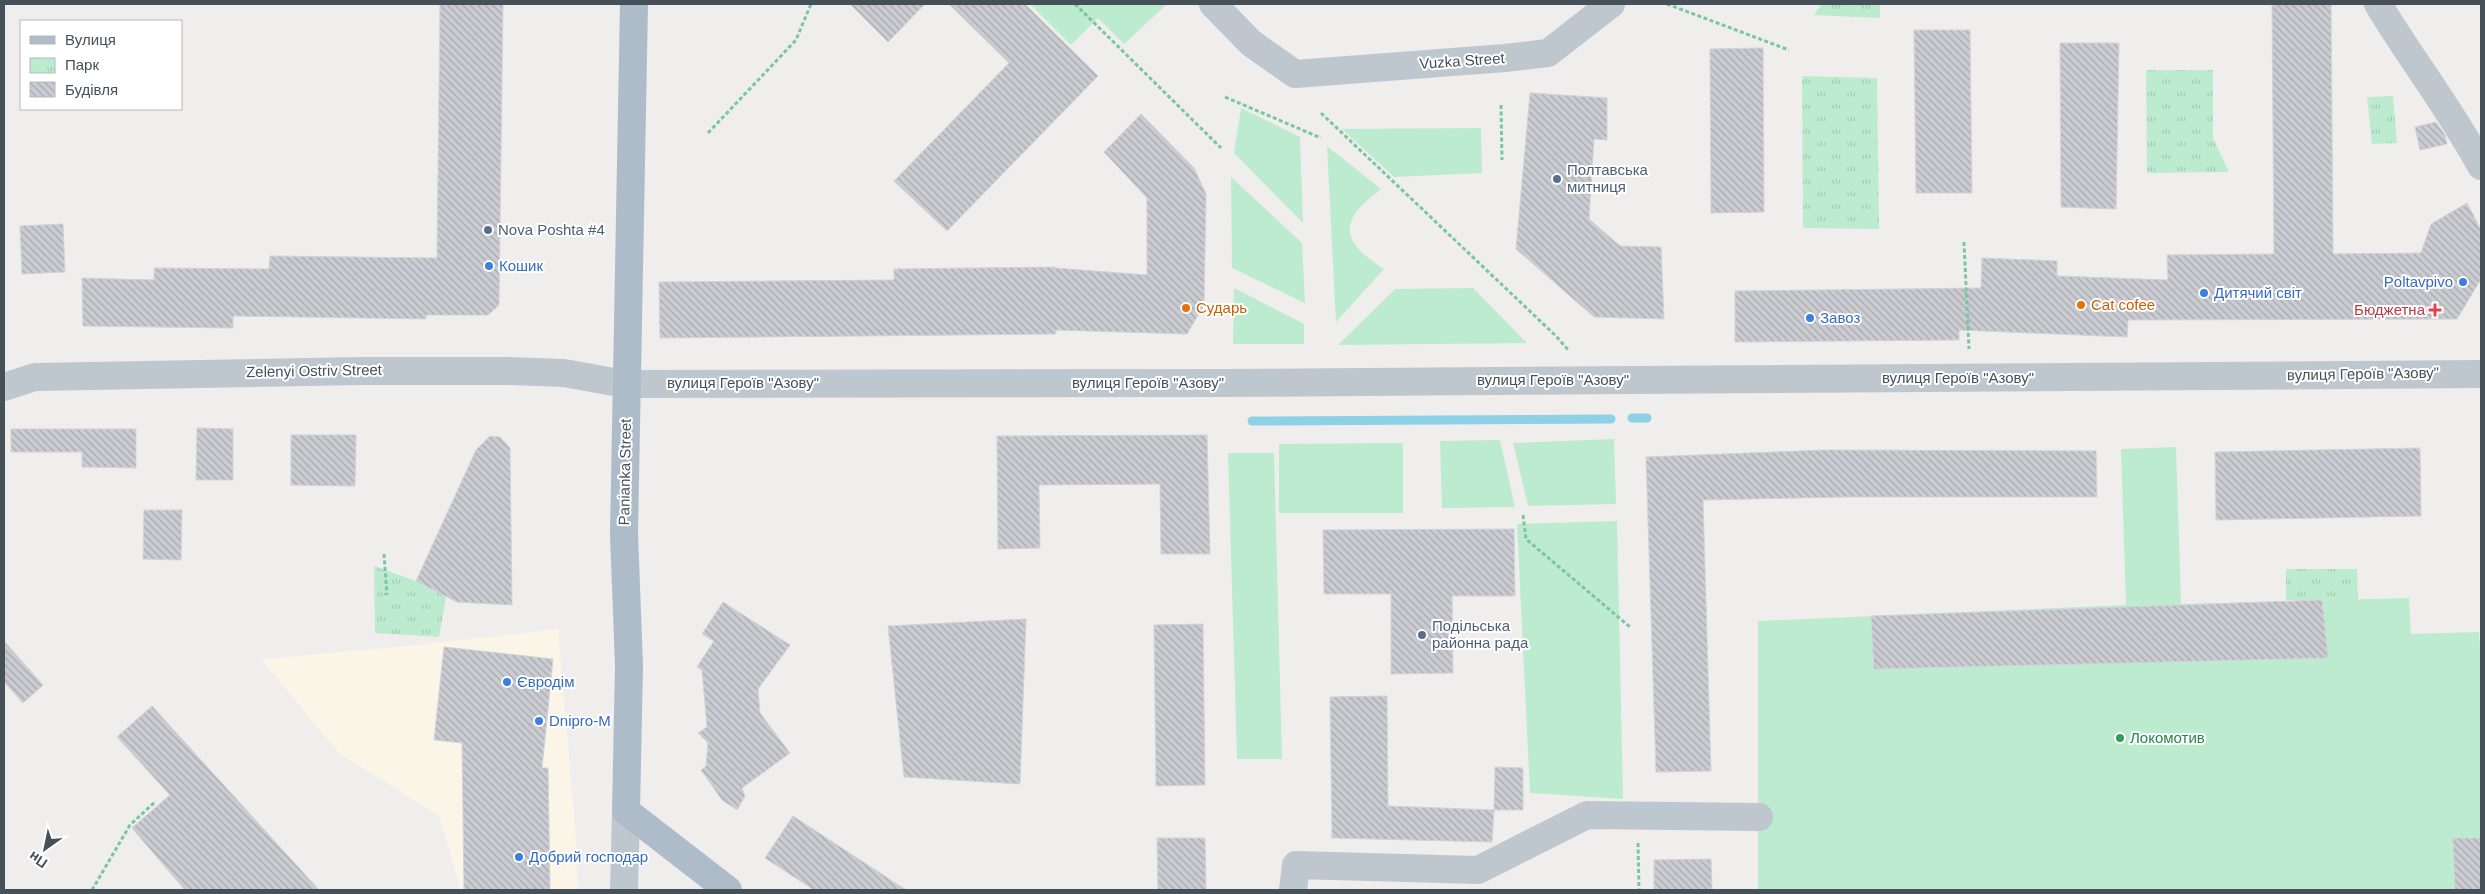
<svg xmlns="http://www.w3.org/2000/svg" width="2485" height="894" font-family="Helvetica,sans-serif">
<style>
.commercial{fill:#faf5e6}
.green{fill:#bdebd0}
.park{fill:url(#park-tufts)}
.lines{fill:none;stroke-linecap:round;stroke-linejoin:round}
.stream{stroke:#8dd1e6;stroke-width:9}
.building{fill:url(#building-back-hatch);stroke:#d1d3d8}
.path{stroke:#78c7a2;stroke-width:3;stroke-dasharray:4 2.5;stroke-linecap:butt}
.minor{stroke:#bec7ce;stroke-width:28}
.major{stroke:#aebcca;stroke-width:28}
.service-dot{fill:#5c6f8a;stroke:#fff;stroke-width:2}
.shop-dot{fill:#3f7fe0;stroke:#fff;stroke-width:2}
.food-dot{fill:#e8710a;stroke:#fff;stroke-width:2}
.health-dot{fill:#e0444e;stroke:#fff;stroke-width:2}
.leisure-dot{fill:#2e9e5b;stroke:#fff;stroke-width:2}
.labels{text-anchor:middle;stroke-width:4;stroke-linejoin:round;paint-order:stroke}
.street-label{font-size:15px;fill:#465059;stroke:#fff}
.service-label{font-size:15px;fill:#4e5e75;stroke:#fff;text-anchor:start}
.shop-label{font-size:15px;fill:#366cbe;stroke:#fff;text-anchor:start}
.food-label{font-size:15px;fill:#c56008;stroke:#fff;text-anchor:start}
.health-label{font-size:15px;fill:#be3a42;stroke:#fff;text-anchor:end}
.leisure-label{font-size:15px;fill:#27864d;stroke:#fff;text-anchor:start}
</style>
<defs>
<pattern id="park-tufts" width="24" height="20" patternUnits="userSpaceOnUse" patternTransform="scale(1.25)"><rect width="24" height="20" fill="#bdebd0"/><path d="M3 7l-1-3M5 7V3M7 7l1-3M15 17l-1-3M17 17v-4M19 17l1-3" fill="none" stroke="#a4cbb5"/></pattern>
<pattern id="building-back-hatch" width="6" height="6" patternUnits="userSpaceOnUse" patternTransform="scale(1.25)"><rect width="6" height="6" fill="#caccd2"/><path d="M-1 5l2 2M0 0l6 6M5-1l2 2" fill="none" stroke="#a6a8ad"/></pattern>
</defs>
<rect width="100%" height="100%" fill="#f0eded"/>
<path class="commercial" d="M 558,629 L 576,838 L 578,890 L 461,890 L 439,816 L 339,753 L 261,659 L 436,643 Z"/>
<g class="green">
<path d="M 1030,4 L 1167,4 L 1124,44 L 1098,18 L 1071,45 Z"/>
<path d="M 1241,108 L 1300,137 L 1303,223 L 1234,153 Z"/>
<path d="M 1481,128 L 1482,173 L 1394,177 L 1342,129 Z"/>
<path d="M 1327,146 L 1381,189 C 1373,196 1360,205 1355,214 C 1338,239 1366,257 1384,269 L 1336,322 Z"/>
<path d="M 1231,177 L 1302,243 L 1305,303 L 1232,268 Z"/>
<path d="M 1234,288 L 1304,324 L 1304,344 L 1233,344 Z"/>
<path d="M 1473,288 L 1527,343 L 1338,345 L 1395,289 Z"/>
<path d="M 1614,439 L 1616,504 L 1528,506 L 1513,443 Z"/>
<path d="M 1500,440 L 1515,507 L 1442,508 L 1440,441 Z"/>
<path d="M 1403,443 L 1403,513 L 1279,513 L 1279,444 Z"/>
<path d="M 2176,447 L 2181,604 L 2409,598 L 2411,634 L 2479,632 L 2481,660 L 2481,890 L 1758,890 L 1758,621 L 2126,605 L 2121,449 Z"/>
<path d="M 1228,453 L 1274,453 L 1282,759 L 1237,759 Z"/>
<path d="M 1617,521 L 1623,799 L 1530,793 L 1517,524 Z"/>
</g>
<g class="park">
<path d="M 1821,4 L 1880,4 L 1880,18 L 1814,15 Z"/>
<path d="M 2146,70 L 2213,70 L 2213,138 L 2229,172 L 2147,173 Z"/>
<path d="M 1802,76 L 1877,78 L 1879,229 L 1803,228 Z"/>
<path d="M 2393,96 L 2397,143 L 2372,144 L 2367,97 Z"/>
<path d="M 374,566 L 416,581 L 446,597 L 439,637 L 375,633 Z"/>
<path d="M 2286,569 L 2357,569 L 2358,600 L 2286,600 Z"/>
</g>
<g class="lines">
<g class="stream">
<path d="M 1632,418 L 1647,418"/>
<path d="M 1252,421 L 1611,419"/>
</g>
</g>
<g class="building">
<path d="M 440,4 L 503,4 L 499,305 L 488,315 L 426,315 L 426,319 L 233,316 L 233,328 L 83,326 L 82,278 L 154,280 L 154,268 L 269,269 L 270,256 L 437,258 Z"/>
<path d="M 850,4 L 925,4 L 888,42 Z"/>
<path d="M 949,4 L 1025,4 L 1098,76 L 947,231 L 894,181 L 1009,63 Z"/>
<path d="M 2272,4 L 2331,4 L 2333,254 L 2421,253 L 2431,224 L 2467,203 L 2481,230 L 2481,279 L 2457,319 L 2128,320 L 2127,337 L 1959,330 L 1959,340 L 1735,342 L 1735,291 L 1981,288 L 1982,258 L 2057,261 L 2057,276 L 2168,280 L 2167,255 L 2274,254 Z"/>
<path d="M 1914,30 L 1970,30 L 1972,193 L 1916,193 Z"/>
<path d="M 2060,43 L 2119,43 L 2116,209 L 2061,207 Z"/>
<path d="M 1763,48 L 1764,212 L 1711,213 L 1710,49 Z"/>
<path d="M 1530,93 L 1607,98 L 1607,140 L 1594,139 L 1589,219 L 1620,246 L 1661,247 L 1664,319 L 1594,317 L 1516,249 Z"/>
<path d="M 1141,114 L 1194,168 L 1206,194 L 1204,305 L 1187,334 L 1056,330 L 1056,334 L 660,338 L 659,282 L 894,280 L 894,269 L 1055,267 L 1055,268 L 1147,275 L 1147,198 L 1104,152 Z"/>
<path d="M 2436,122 L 2445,135 L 2447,144 L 2420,150 L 2415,127 Z"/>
<path d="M 63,224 L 65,272 L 22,274 L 20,226 Z"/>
<path d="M 197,428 L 233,429 L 233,480 L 196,480 Z"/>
<path d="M 11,429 L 136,429 L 136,468 L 82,467 L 82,452 L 11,452 Z"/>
<path d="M 291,435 L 356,435 L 355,486 L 291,485 Z"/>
<path d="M 1207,435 L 1210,554 L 1161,554 L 1160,484 L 1039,485 L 1040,548 L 998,549 L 997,436 Z"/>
<path d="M 490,436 L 500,437 L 510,448 L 512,605 L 457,602 L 416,581 L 476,450 Z"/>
<path d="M 2420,448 L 2421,516 L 2216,520 L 2215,452 Z"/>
<path d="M 1825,450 L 2096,451 L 2097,497 L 1846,497 L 1703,500 L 1711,771 L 1656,772 L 1646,457 Z"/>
<path d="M 144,510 L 182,510 L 181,560 L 143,559 Z"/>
<path d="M 1514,529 L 1515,596 L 1452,596 L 1453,673 L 1391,674 L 1391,594 L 1324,594 L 1323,530 Z"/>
<path d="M 2322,600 L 2328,658 L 1874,669 L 1871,616 Z"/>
<path d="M 723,602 L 790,645 L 758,689 L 760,713 L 790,753 L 742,788 L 745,796 L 737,810 L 722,800 L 701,770 L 706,766 L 708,743 L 698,733 L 707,727 L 702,670 L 697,667 L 714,641 L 702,634 Z"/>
<path d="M 1026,619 L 1020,784 L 904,777 L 888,626 Z"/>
<path d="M 1203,624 L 1205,785 L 1156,786 L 1154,625 Z"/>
<path d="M 4,641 L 43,685 L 23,703 L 4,682 Z"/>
<path d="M 444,647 L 553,659 L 542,768 L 548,768 L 550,890 L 464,890 L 462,743 L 434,740 Z"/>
<path d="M 1387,696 L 1388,806 L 1494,810 L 1492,842 L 1332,838 L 1330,697 Z"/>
<path d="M 152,706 L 319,890 L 185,890 L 132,828 L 170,795 L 117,737 Z"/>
<path d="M 1495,767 L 1523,768 L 1523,810 L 1494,810 Z"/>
<path d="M 793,816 L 906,890 L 814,890 L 765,858 Z"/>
<path d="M 1157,838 L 1205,838 L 1206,890 L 1158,890 Z"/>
<path d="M 2453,838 L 2481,838 L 2481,890 L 2455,890 Z"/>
<path d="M 1711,859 L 1712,890 L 1654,890 L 1654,860 Z"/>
</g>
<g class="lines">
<g class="path">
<path d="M 1075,4 L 1221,148"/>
<path d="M 1667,4 L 1789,50"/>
<path d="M 1225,97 L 1321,138"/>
<path d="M 1501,105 L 1502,160"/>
<path d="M 1321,113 L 1556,336 L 1569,351"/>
<path d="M 708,133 L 796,40 L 811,4"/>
<path d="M 1964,242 L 1969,349"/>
<path d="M 1523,515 L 1526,539 L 1630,627"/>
<path d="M 384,554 L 387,595"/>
<path d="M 1638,843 L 1639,890"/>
<path d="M 92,890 L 130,825 L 156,801"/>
</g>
<g class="minor">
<path d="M 1213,4 L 1251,43 L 1295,74 L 1505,58 L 1548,53 L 1611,4"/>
<path d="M 2378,4 C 2411,59 2451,110 2481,166"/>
<path d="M 4,387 L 35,377 L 360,371 L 509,371 L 564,373 L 625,384 L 1225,383 L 2481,374"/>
<path d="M 624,890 L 626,811"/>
<path d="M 1293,890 L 1296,865 L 1478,870 L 1587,815 L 1759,817"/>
</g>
<path class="major" d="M 634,4 L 624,534 L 629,665 L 626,811 L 728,890"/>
</g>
<g class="service-dot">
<circle cx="1557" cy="179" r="5"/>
<circle cx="488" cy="230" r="5"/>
<circle cx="1422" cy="635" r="5"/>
</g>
<g class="shop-dot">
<circle cx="489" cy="266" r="5"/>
<circle cx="2463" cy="282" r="5"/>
<circle cx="2204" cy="293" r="5"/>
<circle cx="1810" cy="318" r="5"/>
<circle cx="507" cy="682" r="5"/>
<circle cx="539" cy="721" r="5"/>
<circle cx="519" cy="857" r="5"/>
</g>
<g class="food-dot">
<circle cx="2081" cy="305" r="5"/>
<circle cx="1186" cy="308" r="5"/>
</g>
<path class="health-dot" d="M2432.5 302.5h5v5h5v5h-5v5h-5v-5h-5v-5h5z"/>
<circle class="leisure-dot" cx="2120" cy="738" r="5"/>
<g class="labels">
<g class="street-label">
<text transform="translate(1462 61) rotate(-4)" y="5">Vuzka Street</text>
<text transform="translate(314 371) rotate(-1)" y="5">Zelenyi Ostriv Street</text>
<text transform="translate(2363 374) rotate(-1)" y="5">вулиця Героїв "Азову"</text>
<text x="1958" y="383">вулиця Героїв "Азову"</text>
<text x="1553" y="385">вулиця Героїв "Азову"</text>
<text x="743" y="388">вулиця Героїв "Азову"</text>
<text x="1148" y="388">вулиця Героїв "Азову"</text>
<text transform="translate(625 472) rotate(-89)" y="5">Panianka Street</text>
</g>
<g class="service-label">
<text x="1567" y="175">Полтавська<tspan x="1567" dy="17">митниця</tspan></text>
<text x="498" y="235">Nova Poshta #4</text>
<text x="1432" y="631">Подільська<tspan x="1432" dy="17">районна рада</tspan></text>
</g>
<g class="shop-label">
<text x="499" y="271">Кошик</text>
<text x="2453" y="287" text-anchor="end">Poltavpivo</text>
<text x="2214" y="298">Дитячий світ</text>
<text x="1820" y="323">Завоз</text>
<text x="517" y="687">Євродім</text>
<text x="549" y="726">Dnipro-M</text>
<text x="529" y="862">Добрий господар</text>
</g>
<g class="food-label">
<text x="2091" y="310">Cat cofee</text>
<text x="1196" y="313">Сударь</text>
</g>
<g class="health-label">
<text x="2425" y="315">Бюджетна</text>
</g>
<g class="leisure-label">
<text x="2130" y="743">Локомотив</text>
</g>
</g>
<rect width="2485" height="894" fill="none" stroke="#465059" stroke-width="10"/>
<rect x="20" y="20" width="162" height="90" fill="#ffffff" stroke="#b5b9bd"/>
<rect x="30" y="36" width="25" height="8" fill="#aebcca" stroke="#b5b9bd"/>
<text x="65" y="45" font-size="15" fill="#465059">Вулиця</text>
<rect x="30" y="58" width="25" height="15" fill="url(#park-tufts)" stroke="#b5b9bd"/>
<text x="65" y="70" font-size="15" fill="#465059">Парк</text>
<rect x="30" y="82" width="25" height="15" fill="url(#building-back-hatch)" stroke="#b5b9bd"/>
<text x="65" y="95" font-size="15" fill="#465059">Будівля</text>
<g transform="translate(45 849) rotate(213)" stroke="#ffffff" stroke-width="4" paint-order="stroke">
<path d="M0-4L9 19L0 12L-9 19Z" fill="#465059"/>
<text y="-8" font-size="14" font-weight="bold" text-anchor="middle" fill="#465059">Пн</text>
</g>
</svg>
